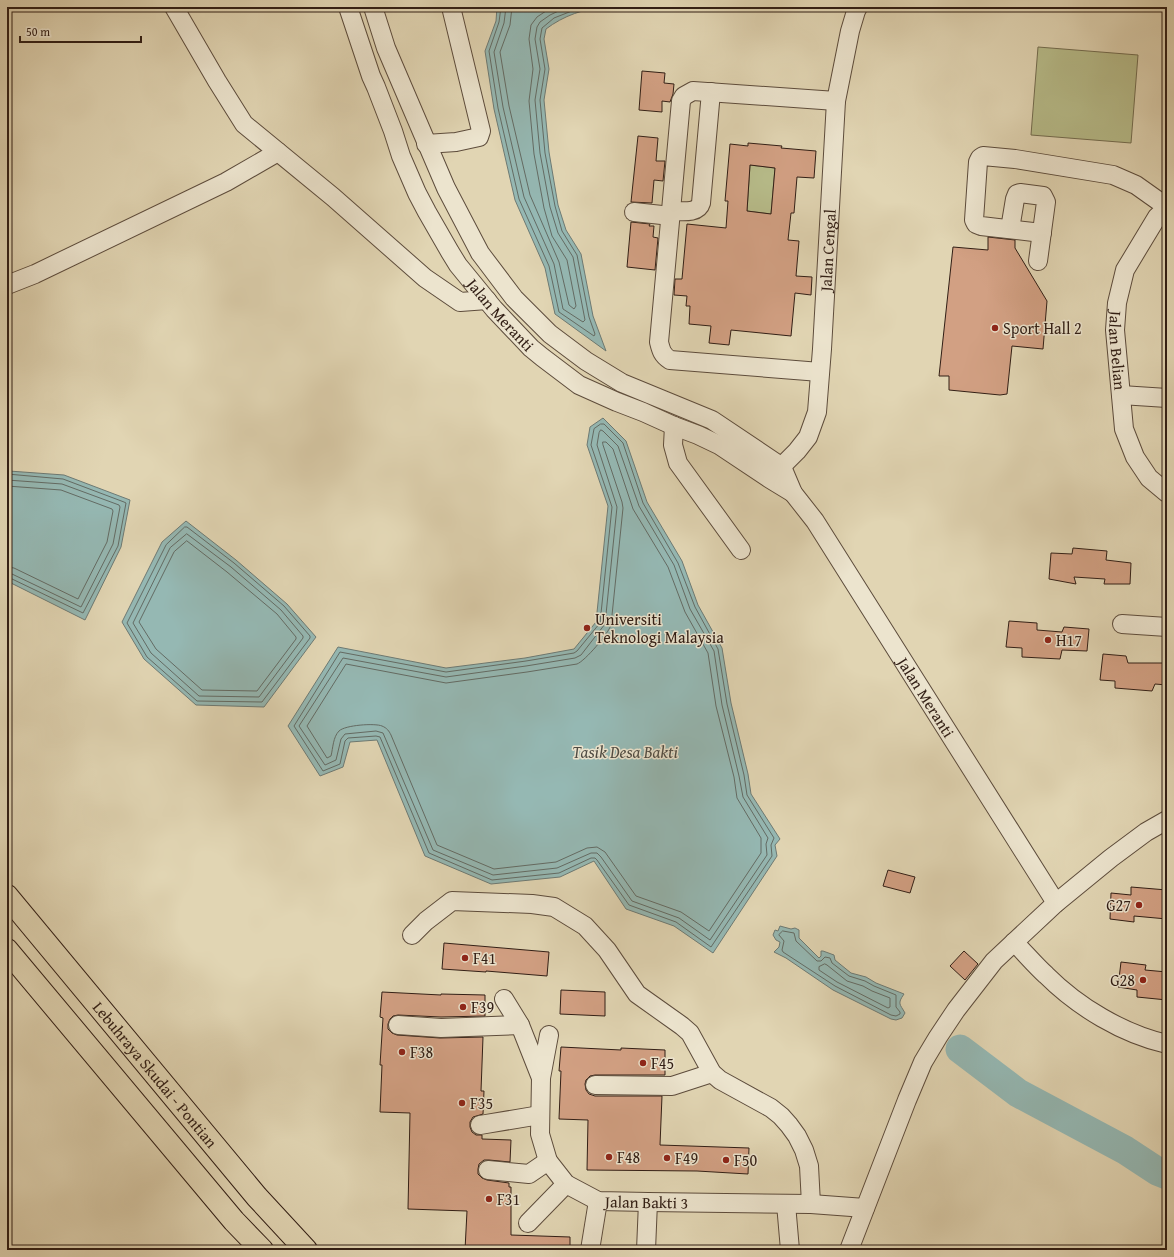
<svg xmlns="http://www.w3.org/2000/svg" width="1174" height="1257" font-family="'Gentium Book Plus',serif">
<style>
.green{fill:#b7bc8a;stroke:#746d50}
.water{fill:#95b8b3;stroke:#6d7a74}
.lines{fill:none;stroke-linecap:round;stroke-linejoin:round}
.shore{stroke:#636b64;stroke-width:1}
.river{stroke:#95b8b3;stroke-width:29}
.building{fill:#d2a083;stroke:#311e15;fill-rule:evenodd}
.minor-casing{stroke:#5d4c3c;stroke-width:20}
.highway-casing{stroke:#311e15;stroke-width:24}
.minor{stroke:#ece4ce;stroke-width:18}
.highway{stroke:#e1d5b3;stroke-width:22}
.poi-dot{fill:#8f2418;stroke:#ece4ce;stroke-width:1.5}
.labels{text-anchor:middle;stroke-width:3;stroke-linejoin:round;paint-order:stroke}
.street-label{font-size:16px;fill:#311e15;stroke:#ece4ce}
.poi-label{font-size:16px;fill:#311e15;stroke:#ece4ce;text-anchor:start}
.water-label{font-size:17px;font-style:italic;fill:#4f4c44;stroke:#ece4ce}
</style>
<rect width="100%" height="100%" fill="#e1d5b3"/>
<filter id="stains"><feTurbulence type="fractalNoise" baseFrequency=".005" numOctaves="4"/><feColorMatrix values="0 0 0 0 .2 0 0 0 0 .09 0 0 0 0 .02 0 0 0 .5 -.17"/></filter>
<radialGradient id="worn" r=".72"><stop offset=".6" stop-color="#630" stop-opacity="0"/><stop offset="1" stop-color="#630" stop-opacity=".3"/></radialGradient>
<g class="green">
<path d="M 1038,47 L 1138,55 L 1131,143 L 1031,135 Z"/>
<path d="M 750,165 L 775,168 L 771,214 L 747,211 Z"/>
</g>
<g class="water">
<path d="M 497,7 L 607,7 C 585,8 563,16 546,29 L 544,39 L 549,69 L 544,100 L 549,152 L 558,205 L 566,230 L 581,254 L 593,316 L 606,351 L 555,314 L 545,268 L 515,200 L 494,109 L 485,51 L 496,21 Z"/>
<path d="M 603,418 L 626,441 L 647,502 L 682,561 L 698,605 L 722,648 L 731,703 L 748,774 L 751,794 L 780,839 L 775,845 L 777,856 L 713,953 L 674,926 L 626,909 L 594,861 L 560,877 L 491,884 L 425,856 L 377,740 L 350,742 L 343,767 L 320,776 L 288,726 L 338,647 L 446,668 L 525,658 L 574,649 L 596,622 L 608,506 L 587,445 L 590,427 Z"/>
<path d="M 7,470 L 9,471 L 64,475 L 130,500 L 121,547 L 85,620 L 7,581 Z"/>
<path d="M 186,521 L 236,560 L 287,604 L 316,637 L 264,707 L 196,705 L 144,659 L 122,622 L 162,542 Z"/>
<path d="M 780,926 L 791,929 L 795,928 L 799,930 L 799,938 L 819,958 L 821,956 L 821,951 L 823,951 L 834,955 L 835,960 L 851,973 L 866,977 L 876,983 L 904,994 C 897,1004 900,1004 905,1013 L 902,1018 L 896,1020 L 891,1019 L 833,990 L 786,958 L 774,952 L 779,947 L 780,942 L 776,940 L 773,935 L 775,930 L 778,931 Z"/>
</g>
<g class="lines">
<g class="shore">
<path d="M 501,7 L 499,22 L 489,51 L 498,108 L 519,199 L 549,266 L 559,312 L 594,336 L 595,334 L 589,317 L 577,255 L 562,231 L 555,206 L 545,153 L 540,100 L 545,69 L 540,39 L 542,28 L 554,18 L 582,7"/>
<path d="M 506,7 L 504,23 L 494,52 L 503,107 L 524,197 L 554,264 L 563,309 L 583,322 L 585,320 L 573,257 L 558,233 L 550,207 L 540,153 L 535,100 L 540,69 L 535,39 L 537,27 L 540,22 L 550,15 L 567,7"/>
<path d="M 512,7 L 510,25 L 500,52 L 509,106 L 530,195 L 559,262 L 569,305 L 574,309 L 576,306 L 567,260 L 552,236 L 544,208 L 534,154 L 529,101 L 533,69 L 529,39 L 531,25 L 537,17 L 552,7"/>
<path d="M 601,424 L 604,424 L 623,443 L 643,503 L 678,563 L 695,607 L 718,649 L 727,704 L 744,775 L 747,795 L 774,838 L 771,845 L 772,856 L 711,947 L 676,922 L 629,905 L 597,860 L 595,858 L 591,858 L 559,873 L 492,880 L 429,853 L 380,737 L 376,736 L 348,738 L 345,741 L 340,764 L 323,771 L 294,726 L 340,652 L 446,672 L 526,661 L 574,653 L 577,651 L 600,623 L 612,507 L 591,445 L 594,429 Z"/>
<path d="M 601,430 L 603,431 L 618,446 L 639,506 L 674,565 L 690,609 L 714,651 L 722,705 L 739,776 L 743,797 L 768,838 L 766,844 L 767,855 L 710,940 L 679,918 L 632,901 L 601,857 L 597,853 L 591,853 L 557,868 L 493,875 L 433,850 L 383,733 L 376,731 L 345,734 L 341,739 L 336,760 L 325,765 L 299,726 L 343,658 L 446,677 L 526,666 L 575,658 L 581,655 L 605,624 L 617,507 L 597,445 L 599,433 Z"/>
<path d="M 603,442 L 606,442 L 613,449 L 633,509 L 668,567 L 685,612 L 708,653 L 716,706 L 734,777 L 737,798 L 761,838 L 761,853 L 709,931 L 681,912 L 636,896 L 605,852 L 597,847 L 587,848 L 556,862 L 494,869 L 437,845 L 391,735 C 389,731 387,728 382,726 C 375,723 345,725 339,731 C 333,737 333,748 331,756 L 327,758 L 307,726 L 346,664 L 446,683 L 527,672 L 577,664 C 585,661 608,634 611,625 L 623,508 L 622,502 L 603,445 Z"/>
<path d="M 7,474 L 63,479 L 124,502 L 126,503 L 118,546 L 83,613 L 10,578 L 7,578"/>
<path d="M 7,480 L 62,484 L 119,505 L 120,507 L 113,544 L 81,607 L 12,574 L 7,573"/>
<path d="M 7,486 L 61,490 L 112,509 L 113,511 L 107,542 L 78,599 L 14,568 L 7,567"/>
<path d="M 185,527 L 187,527 L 234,563 L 284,606 L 310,636 L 310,638 L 262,702 L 197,701 L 147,657 L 127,623 L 166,545 Z"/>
<path d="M 187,534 L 231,567 L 281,610 L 303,636 L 303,638 L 259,697 L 199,696 L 151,653 L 133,623 L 170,548 Z"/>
<path d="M 187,541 L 227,572 L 277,614 L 296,637 L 296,639 L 257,691 L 202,690 L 156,649 L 139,622 L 174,552 Z"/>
<path d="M 783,931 L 794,933 L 796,941 L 817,961 L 821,961 L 825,957 L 830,958 L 832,963 L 849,976 L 865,981 L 874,986 L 896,995 L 896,1007 L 900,1012 L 900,1014 L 896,1016 L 891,1015 L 835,986 L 783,952 L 782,950 L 784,941 L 779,935 Z"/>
<path d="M 825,964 L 827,965 L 847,981 L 863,986 L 872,991 L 890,998 L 890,1007 L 888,1008 L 837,982 L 819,970 L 819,967 Z"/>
</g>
<path class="river" d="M 960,1049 L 1018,1093 L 1125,1150 L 1157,1171 L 1167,1175"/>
</g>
<g class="building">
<path d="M 642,71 L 665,73 L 664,83 L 674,84 L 673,94 L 670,102 L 662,101 L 662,112 L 639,110 Z"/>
<path d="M 638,136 L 658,138 L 656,161 L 665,161 L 663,181 L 654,180 L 652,203 L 631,202 Z"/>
<path d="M 748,143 L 782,146 L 781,148 L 816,151 L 814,178 L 797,177 L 794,213 L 791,213 L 788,240 L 799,241 L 796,276 L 812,277 L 811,295 L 795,293 L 791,336 L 731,330 L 729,345 L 709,343 L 711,326 L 689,324 L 690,306 L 686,306 L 687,296 L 674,295 L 675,279 L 682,279 L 687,224 L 726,228 L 728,201 L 725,201 L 730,144 L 748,146 ZM 750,165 L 775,168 L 771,214 L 747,211 Z"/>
<path d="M 631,222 L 650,224 L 649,226 L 654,226 L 653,237 L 658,238 L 655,270 L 627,267 Z"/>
<path d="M 988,237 L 1015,240 L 1015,248 L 1047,301 L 1043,349 L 1012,346 L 1007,394 L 1000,395 L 949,390 L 949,376 L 939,376 L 953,247 L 988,250 Z"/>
<path d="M 1073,548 L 1107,551 L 1106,560 L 1131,563 L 1130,584 L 1104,584 L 1105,579 L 1074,577 L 1076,584 L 1049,579 L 1051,553 L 1072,554 Z"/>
<path d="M 1009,621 L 1037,623 L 1037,630 L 1062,632 L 1064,627 L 1089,629 L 1087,651 L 1062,650 L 1060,659 L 1022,657 L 1022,648 L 1006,647 Z"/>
<path d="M 1103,654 L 1126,656 L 1128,663 L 1167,663 L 1167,685 L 1155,684 L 1152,691 L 1115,688 L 1115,681 L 1100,680 Z"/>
<path d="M 888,870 L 915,877 L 910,893 L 883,886 Z"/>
<path d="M 1131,887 L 1167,890 L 1167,919 L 1134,916 L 1134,922 L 1110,919 L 1111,893 L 1131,895 Z"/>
<path d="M 444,943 L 549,952 L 547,976 L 486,971 L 486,972 L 442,969 Z"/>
<path d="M 964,951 L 978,964 L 965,980 L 950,966 Z"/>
<path d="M 1121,962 L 1146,965 L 1145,970 L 1167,972 L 1167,1000 L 1137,997 L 1137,990 L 1118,987 Z"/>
<path d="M 561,990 L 605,992 L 605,1016 L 560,1014 Z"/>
<path d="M 382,992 L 441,995 L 441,994 L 485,995 L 485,1016 L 441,1017 L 398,1015 L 393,1016 L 390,1019 L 388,1024 L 388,1029 L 392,1033 L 397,1035 L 440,1038 L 483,1037 L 481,1091 L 484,1091 L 483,1114 L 473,1117 L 470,1122 L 470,1127 L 472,1132 L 476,1135 L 482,1135 L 482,1139 L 511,1140 L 510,1162 L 489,1160 L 484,1160 L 479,1164 L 478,1169 L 478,1174 L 482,1178 L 487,1180 L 509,1183 L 509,1187 L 511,1187 L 511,1235 L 570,1237 L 570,1250 L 465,1250 L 467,1211 L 408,1209 L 410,1113 L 380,1112 L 382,1065 L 380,1065 L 383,1018 L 380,1017 Z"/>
<path d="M 561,1047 L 621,1050 L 621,1048 L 665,1050 L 665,1075 L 595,1075 L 590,1076 L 586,1080 L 585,1084 L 586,1090 L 589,1094 L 595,1096 L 662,1096 L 660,1145 L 749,1148 L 748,1174 L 697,1171 L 587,1170 L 588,1120 L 559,1119 L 561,1071 L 559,1071 Z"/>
</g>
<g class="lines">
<defs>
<g id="minor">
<path d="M 174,7 L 217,81 L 244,124 L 333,197 L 425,278 L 460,302 L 487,300"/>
<path id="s1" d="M 348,7 L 371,76 L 376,87 L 393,131 L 401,156 L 417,193 L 427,212 L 450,252 L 458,265 L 494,309 L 531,348 L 542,357 L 579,385 L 617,402 L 643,412 L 674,426 L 698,435 L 719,445 L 770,479 L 793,493"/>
<path id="s2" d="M 373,7 L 386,48 L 446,188 L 480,253 L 514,298 L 550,334 L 586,361 L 622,383 L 712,420 L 782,467 L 793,493 L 815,521 L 1056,903"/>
<path d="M 426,144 L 456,142 L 479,137 L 481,131 L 451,7"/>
<path id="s3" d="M 1167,208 L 1157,217 L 1125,270 L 1117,303 L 1115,330 L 1124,429 L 1135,457 L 1149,478 L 1167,493"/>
<path d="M 672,211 C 681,211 698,214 701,203 L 711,92"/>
<path d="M 634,212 L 671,216"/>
<path d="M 1010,229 L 1015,199 L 1017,194 L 1020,193 L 1043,196 L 1046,202 L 1038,261"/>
<path d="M 1042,233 L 981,226 L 976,224 L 974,220 L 978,162 L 980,158 L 983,156 L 1015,159 L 1113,175 L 1136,185 L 1167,207"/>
<path d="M 7,285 L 35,274 L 226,182 L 278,152"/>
<path d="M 820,372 L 670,360 C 662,355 661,350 659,342 L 681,101 L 684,96 L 693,91 L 836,101"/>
<path d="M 1121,395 L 1167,398"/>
<path d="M 674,426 L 673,445 L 678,463 L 741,550"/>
<path id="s4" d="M 774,474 L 797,451 L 808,437 L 817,412 L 822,349 L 836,101 L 850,31 L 856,11 L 858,7"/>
<path d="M 1122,624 L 1167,627"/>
<path d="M 412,935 L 426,921 L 452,901 L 532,904 L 554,907 L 585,926 L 607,950 L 637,994 L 682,1026 L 690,1033 L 712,1073 L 720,1080 L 771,1108 L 781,1116 L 789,1125 L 797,1136 L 804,1150 L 809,1166 L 811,1204"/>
<path d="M 1014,942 C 1025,953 1035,965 1046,975 C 1078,1007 1123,1034 1167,1044"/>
<path d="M 504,999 L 520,1025 L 541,1078"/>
<path d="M 398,1025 L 441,1028 L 520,1025"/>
<path id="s5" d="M 549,1035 L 541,1078 L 540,1134 L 548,1161 L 566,1184 L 598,1201 L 648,1202 L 811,1204 L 865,1208"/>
<path d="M 595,1085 L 672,1086 L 712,1073"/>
<path d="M 480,1125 L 540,1115"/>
<path d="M 488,1170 L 529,1174 L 548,1161"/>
<path d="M 786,1204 L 790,1250"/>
<path d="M 528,1223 L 566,1184"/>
<path d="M 590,1250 L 598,1201"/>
<path d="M 646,1250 L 648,1202"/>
<path d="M 849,1250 L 907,1100 L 923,1062 L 938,1037 L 956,1010 L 994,961 L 1056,903 L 1111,858 L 1146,832 L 1167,820"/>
</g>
<g id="highway">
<path id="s6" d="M 7,896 L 257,1197 L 306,1250"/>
<path d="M 7,950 L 234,1221 L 262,1250"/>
</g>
</defs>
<use href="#minor" class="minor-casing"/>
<use href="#highway" class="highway-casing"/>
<use href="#minor" class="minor"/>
<use href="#highway" class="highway"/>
</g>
<g class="poi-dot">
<circle cx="995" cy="328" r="4"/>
<circle cx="587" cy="628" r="4"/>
<circle cx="1048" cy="640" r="4"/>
<circle cx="1139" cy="905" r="4"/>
<circle cx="465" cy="958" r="4"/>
<circle cx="1143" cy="980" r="4"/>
<circle cx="463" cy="1007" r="4"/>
<circle cx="402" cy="1052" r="4"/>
<circle cx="643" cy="1063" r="4"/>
<circle cx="462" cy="1103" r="4"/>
<circle cx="609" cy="1157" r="4"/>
<circle cx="667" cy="1158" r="4"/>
<circle cx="726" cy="1160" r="4"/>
<circle cx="489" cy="1199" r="4"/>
</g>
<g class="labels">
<g class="street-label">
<text dy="6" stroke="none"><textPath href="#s4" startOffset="239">Jalan Cengal</textPath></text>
<text dy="6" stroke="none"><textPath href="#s1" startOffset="347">Jalan Meranti</textPath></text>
<text dy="6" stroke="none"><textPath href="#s3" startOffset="157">Jalan Belian</textPath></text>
<text dy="6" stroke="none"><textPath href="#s2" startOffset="917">Jalan Meranti</textPath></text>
<text dy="6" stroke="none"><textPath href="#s6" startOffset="232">Lebuhraya Skudai - Pontian</textPath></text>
<text dy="6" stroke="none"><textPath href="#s5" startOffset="242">Jalan Bakti 3</textPath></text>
</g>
<g class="poi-label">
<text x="1003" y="334">Sport Hall 2</text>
<text x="595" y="625">Universiti<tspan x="595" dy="18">Teknologi Malaysia</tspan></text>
<text x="1056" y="646">H17</text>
<text x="1131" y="911" text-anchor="end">G27</text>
<text x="473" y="964">F41</text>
<text x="1135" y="986" text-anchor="end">G28</text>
<text x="471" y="1013">F39</text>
<text x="410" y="1058">F38</text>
<text x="651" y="1069">F45</text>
<text x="470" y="1109">F35</text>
<text x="617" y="1163">F48</text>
<text x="675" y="1164">F49</text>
<text x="734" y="1166">F50</text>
<text x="497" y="1205">F31</text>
</g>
<g class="water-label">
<text x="625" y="758">Tasik Desa Bakti</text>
</g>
</g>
<rect width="1174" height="1257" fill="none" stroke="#e1d5b3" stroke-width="24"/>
<rect x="8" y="8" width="1158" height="1241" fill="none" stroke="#311e15" stroke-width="2"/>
<rect x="12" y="12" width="1150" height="1233" fill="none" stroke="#311e15"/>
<path d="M20 36v6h121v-6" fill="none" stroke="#311e15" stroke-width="2"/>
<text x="26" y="36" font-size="12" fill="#311e15" stroke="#ece4ce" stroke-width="3" paint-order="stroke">50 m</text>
<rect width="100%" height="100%" filter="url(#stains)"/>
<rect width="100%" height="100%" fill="url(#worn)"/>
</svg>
